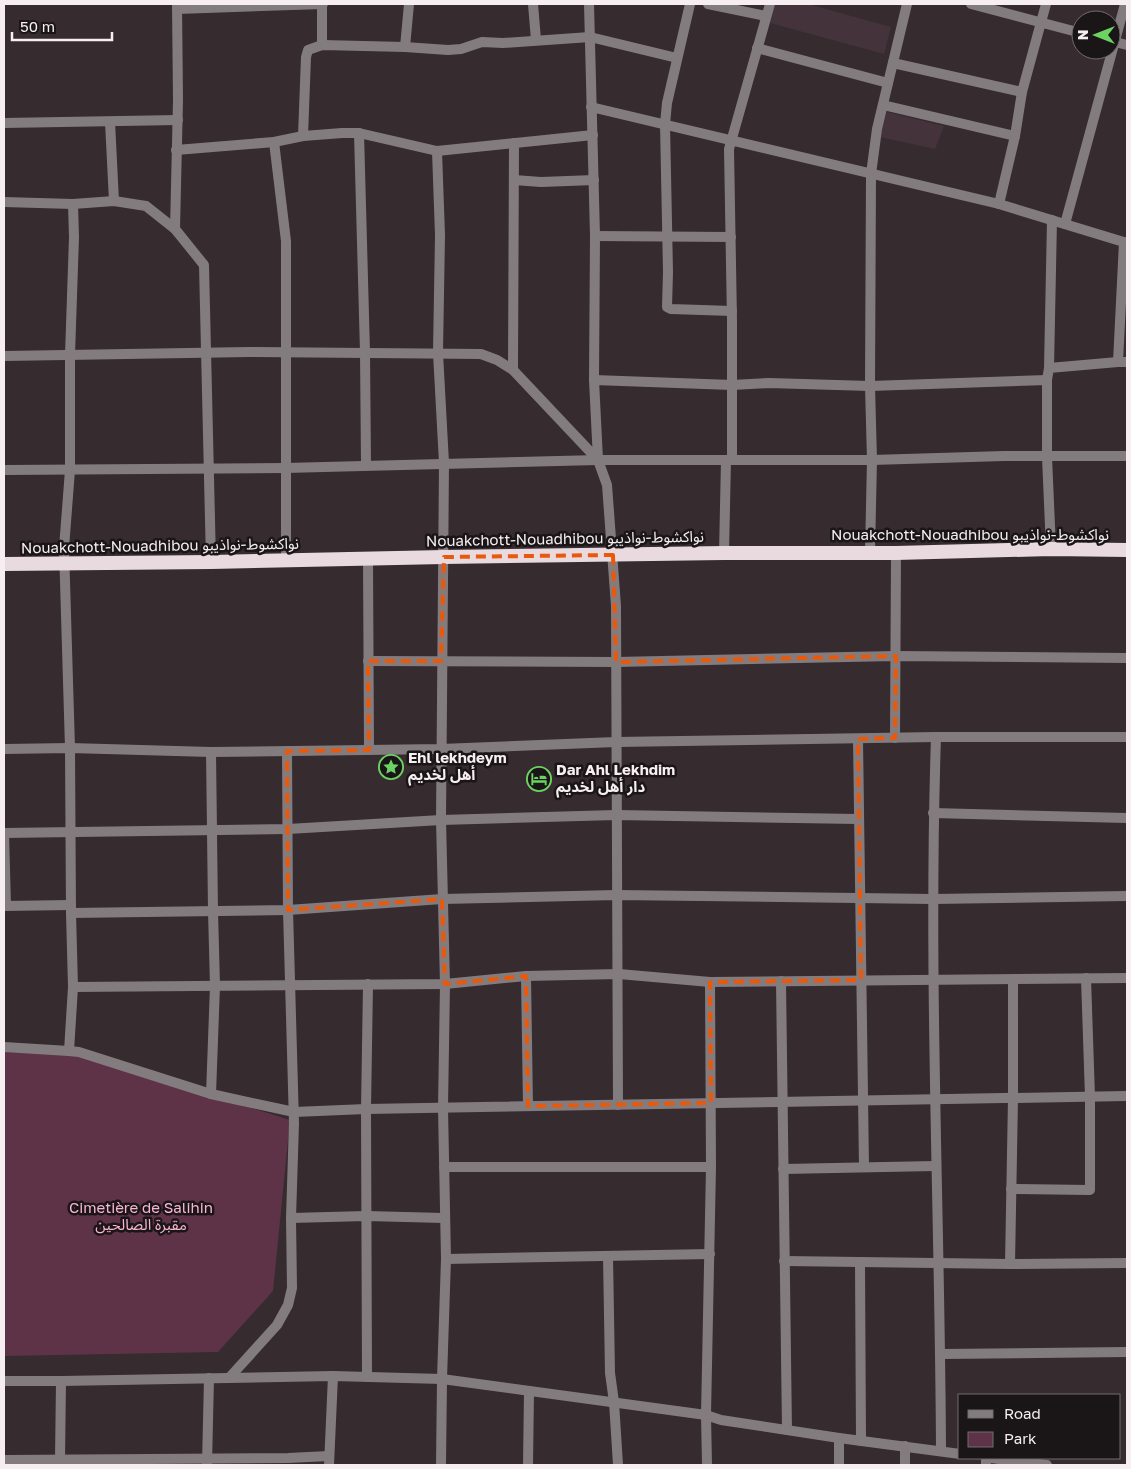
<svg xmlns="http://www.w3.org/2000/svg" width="1131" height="1469" font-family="'Golos Text','Noto Sans Arabic',sans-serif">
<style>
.built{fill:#45333b}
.green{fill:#5f3347}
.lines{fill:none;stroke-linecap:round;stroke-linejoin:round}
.minor{stroke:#837c7f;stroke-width:10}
.tertiary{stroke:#837c7f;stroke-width:10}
.trunk{stroke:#e8dadf;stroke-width:14}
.marked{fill:none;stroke:#e8590c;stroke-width:4;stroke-dasharray:10 6;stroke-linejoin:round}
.labels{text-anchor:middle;stroke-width:5;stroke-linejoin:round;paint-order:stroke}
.street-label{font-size:15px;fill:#f6eef1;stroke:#1a1517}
.poi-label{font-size:15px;font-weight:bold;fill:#f6eef1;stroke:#1a1517;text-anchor:start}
.park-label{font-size:15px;fill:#fab5d2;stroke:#1a1517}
</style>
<rect width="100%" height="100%" fill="#362b2f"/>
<g class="built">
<path d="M 775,4 L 808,4 L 891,27 L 884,54 L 770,23 Z"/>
<path d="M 887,112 L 944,126 L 935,149 L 880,137 Z"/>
</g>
<path class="green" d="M 4,1052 L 80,1055 L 290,1120 L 273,1291 L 218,1352 L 4,1356 Z"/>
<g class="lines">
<g class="minor">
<path d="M 322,4 L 322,45"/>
<path d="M 533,4 L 536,40"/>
<path d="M 589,4 L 595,236 L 594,380 L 598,460 L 607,485 L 616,606 L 618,1105"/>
<path d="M 690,4 L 667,103 L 665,124 L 668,272 L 667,307 L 671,309 L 732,311"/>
<path d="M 708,4 L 766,16"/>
<path d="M 971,4 L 1081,33"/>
<path d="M 177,9 L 323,4"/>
<path d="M 1111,41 L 1127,45"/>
<path d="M 405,47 L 409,4"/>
<path d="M 757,48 L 888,83"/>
<path d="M 893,63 L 1022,92"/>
<path d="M 883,105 L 1015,136"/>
<path d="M 591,107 L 999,204 L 1127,243"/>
<path d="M 110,122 L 114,201"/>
<path d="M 4,123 L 178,120"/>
<path d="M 359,133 L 365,352 L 366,465"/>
<path d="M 303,136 L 306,57 L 308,50 L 322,45 L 405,47 L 448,50 L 461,49 L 482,42 L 503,43 L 590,37 L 677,58"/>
<path d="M 274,142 L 286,241 L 286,560"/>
<path d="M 176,150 L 274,142 L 303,136 L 342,133 L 359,133 L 437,151 L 593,135"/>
<path d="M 437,151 L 440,235 L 438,353 L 444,463 L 441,820 L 445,984 L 443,1108 L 446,1259 L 442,1379 L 441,1465"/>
<path d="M 514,180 L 541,182 L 594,180"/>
<path d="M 4,202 L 73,204 L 114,201 L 146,206 L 175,229 L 204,265 L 211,562"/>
<path d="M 73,204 L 74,237 L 70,355 L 70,470 L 64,548 L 70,748 L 71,913 L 73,987 L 69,1051 L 79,1052 L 211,1094 L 294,1112 L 366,1109 L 1127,1096"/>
<path d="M 999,204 L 1015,136 L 1022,92 L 1046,4"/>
<path d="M 1065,224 L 1125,4"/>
<path d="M 175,229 L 178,100 L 177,4"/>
<path d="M 595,236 L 731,237"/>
<path d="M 4,356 L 249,352 L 481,354 L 497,360 L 513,370 L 598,460"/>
<path d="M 1118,362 L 1124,242"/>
<path d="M 1049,368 L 1118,362 L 1127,362"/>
<path d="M 513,370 L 514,143"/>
<path d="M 594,380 L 732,385 L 769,383 L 870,386 L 1047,380"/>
<path d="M 732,460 L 732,321 L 729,149 L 770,4"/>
<path d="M 4,470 L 285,468 L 598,460 L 872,460 L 1004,456 L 1127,456"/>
<path d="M 1051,549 L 1047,457 L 1047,380 L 1049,368 L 1052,220"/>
<path d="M 870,552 L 872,460 L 870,386 L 871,174 L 877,129 L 907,4"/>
<path d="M 724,553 L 726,460"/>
<path d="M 368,559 L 369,750"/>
<path d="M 368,661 L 616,662 L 896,656 L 1127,658"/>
<path d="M 936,737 C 928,975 940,1213 941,1451"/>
<path d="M 895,738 L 896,553"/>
<path d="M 858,739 L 864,1167"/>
<path d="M 4,749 L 70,748 L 211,752 L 441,749 L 616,742 L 936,737 L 1127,737"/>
<path d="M 933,813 L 1127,818"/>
<path d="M 4,833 L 288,829 L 441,820 L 616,815 L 858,819"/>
<path d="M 4,833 L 6,906"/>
<path d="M 4,906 L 71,905"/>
<path d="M 71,913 L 288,910 L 442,899 L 616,895 L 933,899 L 1127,896"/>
<path d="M 526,976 L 528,1106"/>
<path d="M 781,981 L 787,1430"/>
<path d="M 73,987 L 445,984 L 526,976 L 619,974 L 710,982 L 1127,978"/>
<path d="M 4,1047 L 69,1051"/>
<path d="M 211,1094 L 215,986 L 213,911 L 211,752"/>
<path d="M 444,1167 L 711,1167"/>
<path d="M 783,1169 L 935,1166"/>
<path d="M 1011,1189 L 1090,1190 L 1090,1097 L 1086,978"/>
<path d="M 291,1218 L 366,1216 L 444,1218"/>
<path d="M 608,1256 L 610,1373 L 614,1402 L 618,1465"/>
<path d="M 446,1259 L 710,1254"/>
<path d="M 784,1261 L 1010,1264 L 1127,1263"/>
<path d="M 860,1263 L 861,1441"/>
<path d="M 1010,1264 L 1013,1098 L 1013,979"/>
<path d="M 941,1354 L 1127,1352"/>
<path d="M 367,1377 L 366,1109 L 368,984"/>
<path d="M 229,1378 L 277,1325 L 288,1305 L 292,1288 L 291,1218 L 294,1123 L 288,910 L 287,751"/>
<path d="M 839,1438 L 839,1465"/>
<path d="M 4,1460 L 288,1458 L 329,1456"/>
<path d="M 60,1460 L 61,1381"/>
<path d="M 207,1464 L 209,1378"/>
<path d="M 329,1465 L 333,1376"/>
<path d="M 528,1465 L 529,1391"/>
<path d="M 707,1465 L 706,1415 L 711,1167 L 710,982"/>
<path d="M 905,1465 L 905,1446"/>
<path d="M 986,1465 L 986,1458"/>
</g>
<g class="tertiary">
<path d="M 4,1381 L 61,1381 L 333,1376 L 442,1379 L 706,1415 L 721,1420 L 839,1438 L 960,1454"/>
<path d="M 991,1458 L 1047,1465"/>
</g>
<path class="trunk" d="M 4,564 L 211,562 L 444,557 L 724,553 L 896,553 L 1051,549 L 1127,550"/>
</g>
<path class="marked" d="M 613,555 L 616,662 L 896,656 L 895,738 L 858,739 L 861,980 L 710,982 L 711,1103 L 528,1106 L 526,976 L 445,984 L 442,899 L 288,910 L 287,751 L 369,750 L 368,661 L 441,661 L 444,557 Z"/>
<defs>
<symbol id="sight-ring" viewBox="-11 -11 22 22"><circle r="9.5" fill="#1a1517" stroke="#6cd362" stroke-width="1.5"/><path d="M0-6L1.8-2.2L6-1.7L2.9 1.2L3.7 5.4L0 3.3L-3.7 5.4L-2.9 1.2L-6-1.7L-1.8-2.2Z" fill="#6cd362"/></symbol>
<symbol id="hotel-ring" viewBox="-11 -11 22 22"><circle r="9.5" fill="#1a1517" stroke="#6cd362" stroke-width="1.5"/><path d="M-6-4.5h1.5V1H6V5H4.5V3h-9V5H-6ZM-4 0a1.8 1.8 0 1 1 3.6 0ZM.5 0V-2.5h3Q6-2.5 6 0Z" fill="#6cd362"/></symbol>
</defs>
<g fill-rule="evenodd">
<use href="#sight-ring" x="377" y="753" width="28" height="28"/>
<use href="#hotel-ring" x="525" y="765" width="28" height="28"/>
</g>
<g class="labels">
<g class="street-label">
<text x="970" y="540">Nouakchott-Nouadhibou نواكشوط-نواذيبو</text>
<text transform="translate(565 539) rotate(-1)" y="5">Nouakchott-Nouadhibou نواكشوط-نواذيبو</text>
<text transform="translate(160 546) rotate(-1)" y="5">Nouakchott-Nouadhibou نواكشوط-نواذيبو</text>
</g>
<g class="poi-label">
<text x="408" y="763">Ehl lekhdeym<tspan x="408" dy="17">أهل لخديم</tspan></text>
<text x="556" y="775">Dar Ahl Lekhdim<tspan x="556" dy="17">دار أهل لخديم</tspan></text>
</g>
<g class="park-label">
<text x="141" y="1213">Cimetière de Salihin<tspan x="141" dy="17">مقبرة الصالحين</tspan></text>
</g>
</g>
<rect width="1131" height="1469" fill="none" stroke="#f6eef1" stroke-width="10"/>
<rect x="958" y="1394" width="162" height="65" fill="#1a1517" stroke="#726c6e"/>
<rect x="968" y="1410" width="25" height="8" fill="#837c7f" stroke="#726c6e"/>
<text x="1004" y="1419" font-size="15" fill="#f6eef1">Road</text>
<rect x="968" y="1432" width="25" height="15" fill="#5f3347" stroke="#726c6e"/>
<text x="1004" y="1444" font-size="15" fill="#f6eef1">Park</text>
<g transform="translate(1096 35) rotate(270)"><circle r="24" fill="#1a1517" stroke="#726c6e"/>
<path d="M0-4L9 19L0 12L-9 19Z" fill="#6cd362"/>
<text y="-8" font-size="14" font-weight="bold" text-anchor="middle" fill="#f6eef1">N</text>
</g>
<path d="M12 32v8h100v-8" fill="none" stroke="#f6eef1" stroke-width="2.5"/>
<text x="20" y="32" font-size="15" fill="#f6eef1" stroke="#1a1517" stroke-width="4" paint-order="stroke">50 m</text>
</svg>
